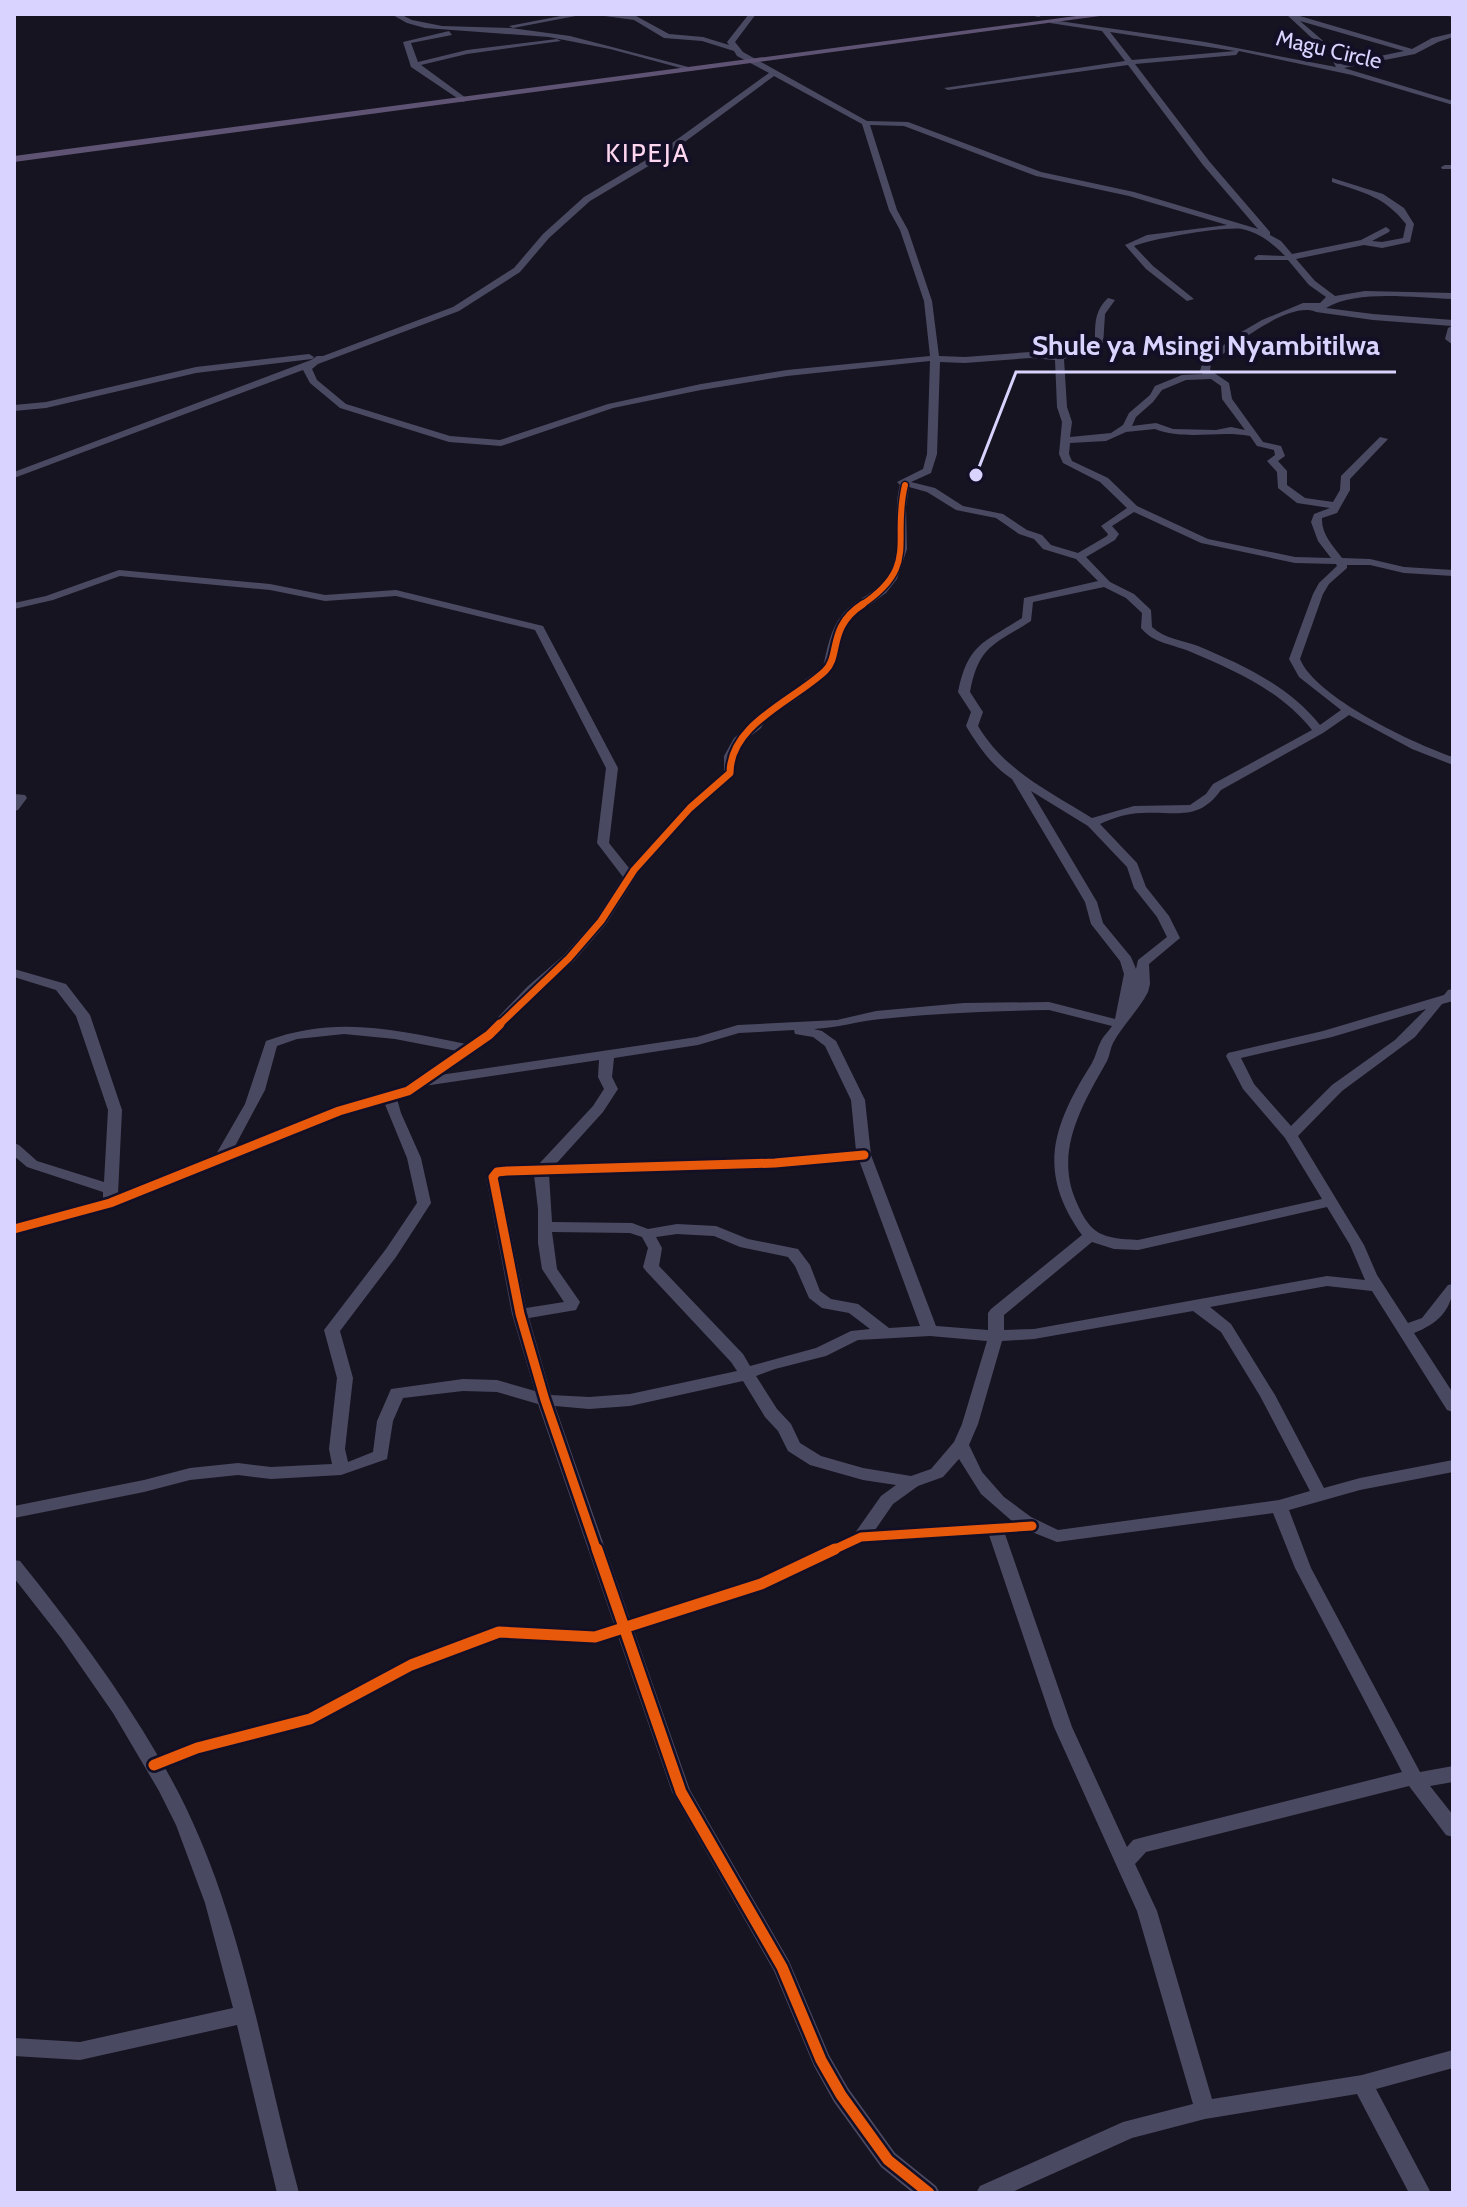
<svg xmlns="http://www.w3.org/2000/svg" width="1467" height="2207" font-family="Cabin,sans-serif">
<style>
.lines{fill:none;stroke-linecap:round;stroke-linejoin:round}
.minor{fill:#4a4962;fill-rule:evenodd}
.major{fill:#5e5373;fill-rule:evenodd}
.cycleway-far3-casing{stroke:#130f26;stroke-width:9}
.cycleway-far2-casing{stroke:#130f26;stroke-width:11}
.cycleway-far1-casing{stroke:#130f26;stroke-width:14}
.cycleway-casing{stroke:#130f26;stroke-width:16}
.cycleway-far3{stroke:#e8590c;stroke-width:6}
.cycleway-far2{stroke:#e8590c;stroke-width:7}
.cycleway-far1{stroke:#e8590c;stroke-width:9}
.cycleway{stroke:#e8590c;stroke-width:11}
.labels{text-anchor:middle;stroke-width:8;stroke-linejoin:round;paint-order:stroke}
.far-street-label{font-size:22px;fill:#d9d4ff;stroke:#130f26}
.far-quarter-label{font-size:26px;letter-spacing:2px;fill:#ffd6f0;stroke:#130f26}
.leader{fill:none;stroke:#d9d4ff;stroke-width:3}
.callout-dot{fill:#d9d4ff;stroke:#130f26;stroke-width:3}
.callout-label{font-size:28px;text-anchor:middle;font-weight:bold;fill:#d9d4ff;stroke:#130f26;stroke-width:8;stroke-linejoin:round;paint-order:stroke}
</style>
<rect width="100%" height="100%" fill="#161421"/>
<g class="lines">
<g class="minor">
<path d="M 391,14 L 400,14 L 412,20 L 442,26 L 511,28 L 570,36 L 696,69 L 692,71 L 610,49 L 549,37 L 425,28 L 407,23 Z"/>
<path d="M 571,14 L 586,14 L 513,28 L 509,26 Z"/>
<path d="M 590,14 L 636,16 L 669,34 L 703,37 L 729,45 L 727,42 L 749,14 L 756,14 L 735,42 L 743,52 L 867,121 L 908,122 L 1041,172 L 1134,192 L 1258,229 L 1203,165 L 1128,65 L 948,90 L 944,88 L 1125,61 L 1102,31 L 1050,23 L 1052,20 L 1205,42 L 1336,67 L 1329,54 L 1286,14 L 1293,14 L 1412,49 L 1432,38 L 1453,33 L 1453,37 L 1438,42 L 1415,54 L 1344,68 L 1453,101 L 1453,105 L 1352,75 L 1239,51 L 1236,55 L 1135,64 L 1209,161 L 1270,232 L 1270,235 L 1281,241 L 1292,254 L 1361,240 L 1386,227 L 1390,230 L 1389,232 L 1372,241 L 1382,242 L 1403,238 L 1406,224 C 1384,196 1364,193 1332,182 L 1332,178 L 1383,194 L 1404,208 L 1414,224 L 1410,242 L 1382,248 L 1364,245 L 1296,259 L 1315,281 L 1335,296 L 1365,291 L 1453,293 L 1453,299 C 1415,298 1358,289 1326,308 L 1373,314 L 1453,320 L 1453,345 L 1445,339 L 1448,328 L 1452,326 L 1373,320 L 1316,312 C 1290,300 1230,347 1211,364 L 1210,370 L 1229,383 L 1232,399 L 1263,442 L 1281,446 L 1285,456 L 1278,461 L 1287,471 L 1287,485 L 1305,498 L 1333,502 L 1340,490 L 1341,476 L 1380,437 L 1388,439 L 1350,479 L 1350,490 L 1337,513 L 1322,518 C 1321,534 1333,546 1342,558 L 1370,559 L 1404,567 L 1453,570 L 1453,576 L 1404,573 L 1370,565 L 1347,565 L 1347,568 L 1329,584 L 1323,594 L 1300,659 C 1315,697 1414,744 1453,757 L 1453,765 L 1412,749 L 1349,715 L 1323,733 L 1221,790 C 1198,822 1176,811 1142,813 C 1127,813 1113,818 1100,824 L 1137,863 L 1146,887 L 1169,916 L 1180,938 L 1149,964 L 1150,984 L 1148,992 C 1138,1011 1122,1026 1113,1043 C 1110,1049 1110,1055 1107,1061 C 1083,1104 1054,1150 1076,1201 C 1091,1236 1102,1238 1138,1240 L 1322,1199 L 1285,1138 L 1243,1089 L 1226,1056 L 1228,1053 L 1323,1031 L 1444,995 L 1448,990 L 1453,989 L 1453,1001 L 1442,1004 L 1415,1037 L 1342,1091 L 1298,1136 L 1364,1245 L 1377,1275 L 1408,1323 L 1422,1318 L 1448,1285 L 1453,1284 C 1453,1310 1437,1324 1414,1333 L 1453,1393 L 1453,1412 L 1447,1410 L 1372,1291 L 1327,1286 L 1210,1307 L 1231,1324 L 1275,1395 L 1324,1488 L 1360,1478 L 1453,1460 L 1453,1472 L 1360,1490 L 1289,1510 L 1311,1568 L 1420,1772 L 1453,1766 L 1453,1782 L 1430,1786 L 1453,1815 L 1453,1837 L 1446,1835 L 1409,1786 L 1146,1852 L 1135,1864 L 1157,1911 L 1212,2099 L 1362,2075 L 1453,2050 L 1453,2068 L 1376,2089 L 1431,2193 L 1409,2193 L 1357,2094 L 1205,2119 L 1132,2138 L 1010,2193 L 976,2193 L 980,2186 L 1123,2122 L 1193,2104 L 1137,1911 L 1054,1727 L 989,1535 L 863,1543 L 767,1589 L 634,1631 L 690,1790 L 789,1961 L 829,2055 L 848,2088 L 895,2153 L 936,2186 L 940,2193 L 913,2193 L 881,2167 L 834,2102 L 814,2066 L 774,1971 L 672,1792 L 618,1636 L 595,1644 L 500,1639 L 417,1670 L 316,1724 L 200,1755 L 165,1768 C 240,1898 260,2050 299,2193 L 277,2193 L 237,2025 L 80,2060 L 14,2056 L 14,2038 L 80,2042 L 233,2008 L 205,1903 L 176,1825 L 159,1791 L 113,1713 L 61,1638 L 14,1578 L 14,1560 L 20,1561 C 70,1623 118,1687 158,1756 L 197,1741 L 305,1713 L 405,1660 L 499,1625 L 595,1630 L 614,1624 L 538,1404 L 497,1392 L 463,1391 L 403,1398 L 393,1421 L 387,1459 L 341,1475 L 271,1479 L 238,1475 L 190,1480 L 144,1492 L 14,1518 L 14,1506 L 144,1480 L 190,1468 L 238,1463 L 271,1467 L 332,1464 L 329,1449 L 337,1378 L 324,1330 L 386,1249 L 417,1203 L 407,1158 L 384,1102 L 344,1114 L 115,1206 L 14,1234 L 14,1224 L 103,1200 L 103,1192 L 27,1167 L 14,1156 L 14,1143 L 19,1145 L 37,1161 L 104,1182 L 108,1110 L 76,1016 L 56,990 L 14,977 L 14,969 L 66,984 L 90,1015 L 122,1110 L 118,1194 L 215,1156 L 245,1104 L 266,1041 C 337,1015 395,1030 466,1044 L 484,1032 L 527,987 L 564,955 L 596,919 L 623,877 L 597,843 L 606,768 L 535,630 L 396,596 L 325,601 L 270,590 L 120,576 L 53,600 L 14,609 L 14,603 L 46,596 L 119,570 L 270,584 L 325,595 L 396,590 L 543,626 L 618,768 L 609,843 L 629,868 L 686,805 L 724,772 L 724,756 L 734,738 L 752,724 L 757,715 L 791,694 L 806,679 L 823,667 C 827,650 830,630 842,615 C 856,597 881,593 891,570 C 903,543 892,513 900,485 L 897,482 L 923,469 L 927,454 L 930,361 L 787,376 L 701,390 L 613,408 L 501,446 L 449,442 L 340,408 L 310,383 L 303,370 L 14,478 L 14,472 L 311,360 L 317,356 L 323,356 L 453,307 L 514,268 L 543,234 L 584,197 L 661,151 L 769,73 L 737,56 L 734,51 L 702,41 L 664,38 L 634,20 ZM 1300,21 L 1404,51 L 1342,64 L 1335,51 ZM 1110,32 L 1235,51 L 1132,60 ZM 774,76 L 862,124 L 889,210 L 900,230 L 924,301 L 930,356 L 787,370 L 701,384 L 608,404 L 500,440 L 450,436 L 346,404 L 317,380 L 312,369 L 318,364 L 459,311 L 520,272 L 549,238 L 590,201 L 667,155 ZM 870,125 L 904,126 L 1036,176 L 1129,196 L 1227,225 L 1147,235 L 1125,245 L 1146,269 L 1187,301 L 1194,299 L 1153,266 L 1134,246 C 1151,239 1225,226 1242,229 C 1258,232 1274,244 1285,256 L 1258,255 L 1254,258 L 1255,260 L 1288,260 L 1309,285 L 1326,297 L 1320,303 L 1303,303 L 1262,320 L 1238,334 L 1203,361 L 1200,371 L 1203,374 L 1182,375 L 1155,386 L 1150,395 L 1129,413 L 1123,425 L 1111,433 L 1070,437 L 1072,422 L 1067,407 L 1064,359 L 1103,346 L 1105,314 L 1115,300 L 1108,298 C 1094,311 1095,325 1095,343 L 1058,355 L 1030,352 L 965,357 L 939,356 L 932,301 L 908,230 L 897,210 ZM 1030,358 L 1055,360 L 1057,407 L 1062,422 L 1059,454 L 1063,463 L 1100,482 L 1127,508 L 1101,526 L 1108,534 L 1107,536 L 1078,553 L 1051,545 L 1042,535 L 1027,530 L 1003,514 L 963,506 L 935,488 L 911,482 L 931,473 L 937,454 L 940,362 L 965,363 ZM 1211,379 L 1221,386 L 1222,399 L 1245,430 L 1231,427 L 1216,430 L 1173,429 L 1156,423 L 1132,426 L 1136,417 L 1153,402 L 1162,390 L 1186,380 ZM 1155,429 C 1186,441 1218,430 1250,436 L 1257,446 L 1274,450 L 1275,455 L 1267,461 L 1277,472 L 1278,488 L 1297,503 L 1330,508 L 1314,514 L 1311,522 L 1318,541 L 1331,558 L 1295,557 L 1208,539 L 1137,506 L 1108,478 L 1072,461 L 1069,454 L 1070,443 L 1106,441 L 1126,432 ZM 909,487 L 927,492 L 956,510 L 996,518 L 1019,534 L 1034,539 L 1043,549 L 1076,559 L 1098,581 L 1024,598 L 1022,618 C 984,643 968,643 958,692 L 971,712 L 966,726 C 978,746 993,767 1012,779 L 1085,902 L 1091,924 L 1120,961 L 1124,974 L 1115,1019 L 1049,1002 L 964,1003 L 876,1011 L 837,1020 L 738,1025 L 697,1037 L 440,1075 L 494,1038 L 537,993 L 574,961 L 606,924 L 639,872 L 694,811 L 734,776 L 736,756 L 743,742 L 761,728 L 766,719 L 799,698 L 814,683 L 832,671 L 844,631 L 850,619 L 886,593 L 897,579 L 907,549 L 906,507 ZM 1134,512 L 1201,543 L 1295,563 L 1336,564 L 1337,566 L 1319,583 L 1313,594 L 1289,659 L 1299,677 L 1341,710 L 1320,725 C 1289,686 1243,665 1198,646 C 1182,640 1165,639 1152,627 L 1151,610 L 1134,594 L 1110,582 L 1086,557 L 1115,540 L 1119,534 L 1112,526 ZM 1104,587 L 1126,598 L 1142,613 L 1141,628 C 1154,644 1173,644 1191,652 C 1236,671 1281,691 1312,730 L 1213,784 L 1206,794 L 1190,805 L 1134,806 L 1092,818 C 1049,791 1005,771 978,726 L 983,712 L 970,692 C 979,645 994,645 1031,621 L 1033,602 ZM 1031,791 L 1088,826 L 1127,867 L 1134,888 L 1157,917 L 1167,937 L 1138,960 L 1136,969 L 1131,957 L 1103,923 L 1097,902 ZM 1426,1009 L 1395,1040 L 1332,1085 L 1291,1126 L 1254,1084 L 1241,1058 L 1332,1037 ZM 1049,1010 L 1112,1026 C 1109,1031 1104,1035 1101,1041 C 1097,1048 1096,1056 1092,1063 C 1053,1125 1036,1171 1082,1235 L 991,1309 L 988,1313 L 988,1330 L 936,1326 L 871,1155 L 865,1100 L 836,1041 L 822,1031 L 814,1029 C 837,1028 858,1021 881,1019 C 937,1013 993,1011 1049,1010 ZM 794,1030 L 795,1034 L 813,1037 L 825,1046 L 851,1100 L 856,1151 L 775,1158 L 555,1165 L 603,1112 L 618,1089 L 612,1077 L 614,1058 L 698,1045 L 739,1033 ZM 344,1034 L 395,1039 L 457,1051 L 403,1088 L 334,1108 L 234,1148 L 265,1090 L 277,1046 L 297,1039 ZM 599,1060 L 598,1077 L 604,1089 L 593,1106 L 538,1165 L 497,1167 L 492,1169 L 486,1177 L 512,1314 L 535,1391 L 497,1380 L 463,1379 L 391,1389 L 377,1421 L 373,1452 L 348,1462 L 345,1449 L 353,1378 L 340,1331 L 396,1257 L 431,1203 L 421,1158 L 401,1113 L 397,1099 L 413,1094 L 424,1086 ZM 859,1160 L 920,1326 L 889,1328 L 858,1304 L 831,1299 L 820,1291 L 810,1265 L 798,1249 L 748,1239 L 716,1226 L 677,1224 L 648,1229 L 632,1223 L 552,1222 L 549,1174 L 775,1168 ZM 534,1175 L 538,1209 L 538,1243 L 542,1269 L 564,1302 L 526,1308 L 500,1178 ZM 1327,1207 L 1350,1245 L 1365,1280 L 1327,1276 L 1034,1329 L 1004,1330 L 1004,1315 L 1092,1242 L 1114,1249 L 1138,1250 ZM 552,1232 L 630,1233 L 642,1237 L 648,1248 L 643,1267 L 646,1271 L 731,1362 L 737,1371 L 630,1394 L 589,1397 L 551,1395 L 529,1318 L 576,1310 L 580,1302 L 557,1269 ZM 677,1234 L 714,1236 L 740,1247 L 788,1257 L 795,1266 L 809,1298 L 822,1308 L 849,1313 L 870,1329 L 851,1331 L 816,1348 L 750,1366 L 743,1354 L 659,1266 L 662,1248 L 656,1237 ZM 1193,1311 L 1221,1332 L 1260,1396 L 1310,1491 L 1279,1500 L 1058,1530 L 1031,1517 L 1004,1497 L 982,1472 L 969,1445 L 978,1424 L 1002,1341 L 1034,1339 ZM 930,1336 L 987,1341 L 962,1424 L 954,1442 L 931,1469 L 911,1476 L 863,1468 L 821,1456 L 800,1443 L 791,1424 L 777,1409 L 756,1376 L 775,1369 L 826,1356 L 858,1340 ZM 743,1381 L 765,1417 L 778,1431 L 788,1451 L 810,1465 L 863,1480 L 896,1485 L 881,1496 L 855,1533 L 755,1579 L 630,1619 L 555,1406 L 589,1409 L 630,1406 ZM 959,1459 L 981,1494 L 1012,1521 L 875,1530 L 893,1504 L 918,1486 L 943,1477 ZM 1273,1513 L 1295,1568 L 1402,1772 L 1140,1838 L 1133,1840 L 1127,1847 L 1072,1727 L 1005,1534 L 1032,1532 L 1057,1542 Z"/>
<path d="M 1024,14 L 1042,14 L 1042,15 L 1039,17 Z"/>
<path d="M 1439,14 L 1453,14 L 1453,17 Z"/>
<path d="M 449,31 L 452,35 L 411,43 L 418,62 L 467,50 L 557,39 L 561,41 L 467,54 L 421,65 L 466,98 L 467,100 L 463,102 L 411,67 L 403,42 Z"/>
<path d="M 1445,165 L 1453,165 L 1453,169 L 1442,169 L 1441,167 Z"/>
<path d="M 309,354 L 314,357 L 312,359 L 196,373 L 46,408 L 14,411 L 14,405 L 46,402 L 196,367 Z"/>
<path d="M 14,794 L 25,795 L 27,798 L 18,810 L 14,811 Z"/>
</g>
<path class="major" d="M 1091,14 L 1115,14 L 14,162 L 14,156 Z"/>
<defs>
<path id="cycleway-far3" d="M 860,606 C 921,566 891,542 905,485"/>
<path id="cycleway-far2" d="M 498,1026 L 569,958 L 601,921 L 634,870 L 690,808 L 730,773 C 730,724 793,701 825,671 C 841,656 827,627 863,604"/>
<g id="cycleway-far1">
<path d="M 14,1229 L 110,1203 L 339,1111 L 408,1091 L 489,1035 L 500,1024"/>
<path d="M 597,1551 L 545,1400 L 520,1314 L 493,1177 L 497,1172 L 507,1171 L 775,1163 L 864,1155"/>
<path d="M 831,1551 L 861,1537 L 1032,1526"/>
</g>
<g id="cycleway">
<path d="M 597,1549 L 681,1792 L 782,1967 L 821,2060 L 841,2095 L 888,2160 L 929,2193"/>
<path d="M 154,1765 L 197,1748 L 310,1719 L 411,1665 L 499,1632 L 595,1637 L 761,1584 L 835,1549"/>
</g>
</defs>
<use href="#cycleway-far3" class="cycleway-far3-casing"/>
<use href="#cycleway-far2" class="cycleway-far2-casing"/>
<use href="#cycleway-far1" class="cycleway-far1-casing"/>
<use href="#cycleway" class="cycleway-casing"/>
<use href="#cycleway-far3" class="cycleway-far3"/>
<use href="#cycleway-far2" class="cycleway-far2"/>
<use href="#cycleway-far1" class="cycleway-far1"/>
<use href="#cycleway" class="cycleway"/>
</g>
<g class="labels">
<g class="far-street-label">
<text transform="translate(1329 49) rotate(13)" y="8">Magu Circle</text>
</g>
<g class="far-quarter-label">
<text x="648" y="162">KIPEJA</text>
</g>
</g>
<path class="leader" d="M976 475L1016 372H1396"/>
<circle class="callout-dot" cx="976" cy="475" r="8"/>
<g class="callout-label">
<text x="1206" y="355">Shule ya Msingi Nyambitilwa</text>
</g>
<rect width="1467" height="2207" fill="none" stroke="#d9d4ff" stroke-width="32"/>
</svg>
